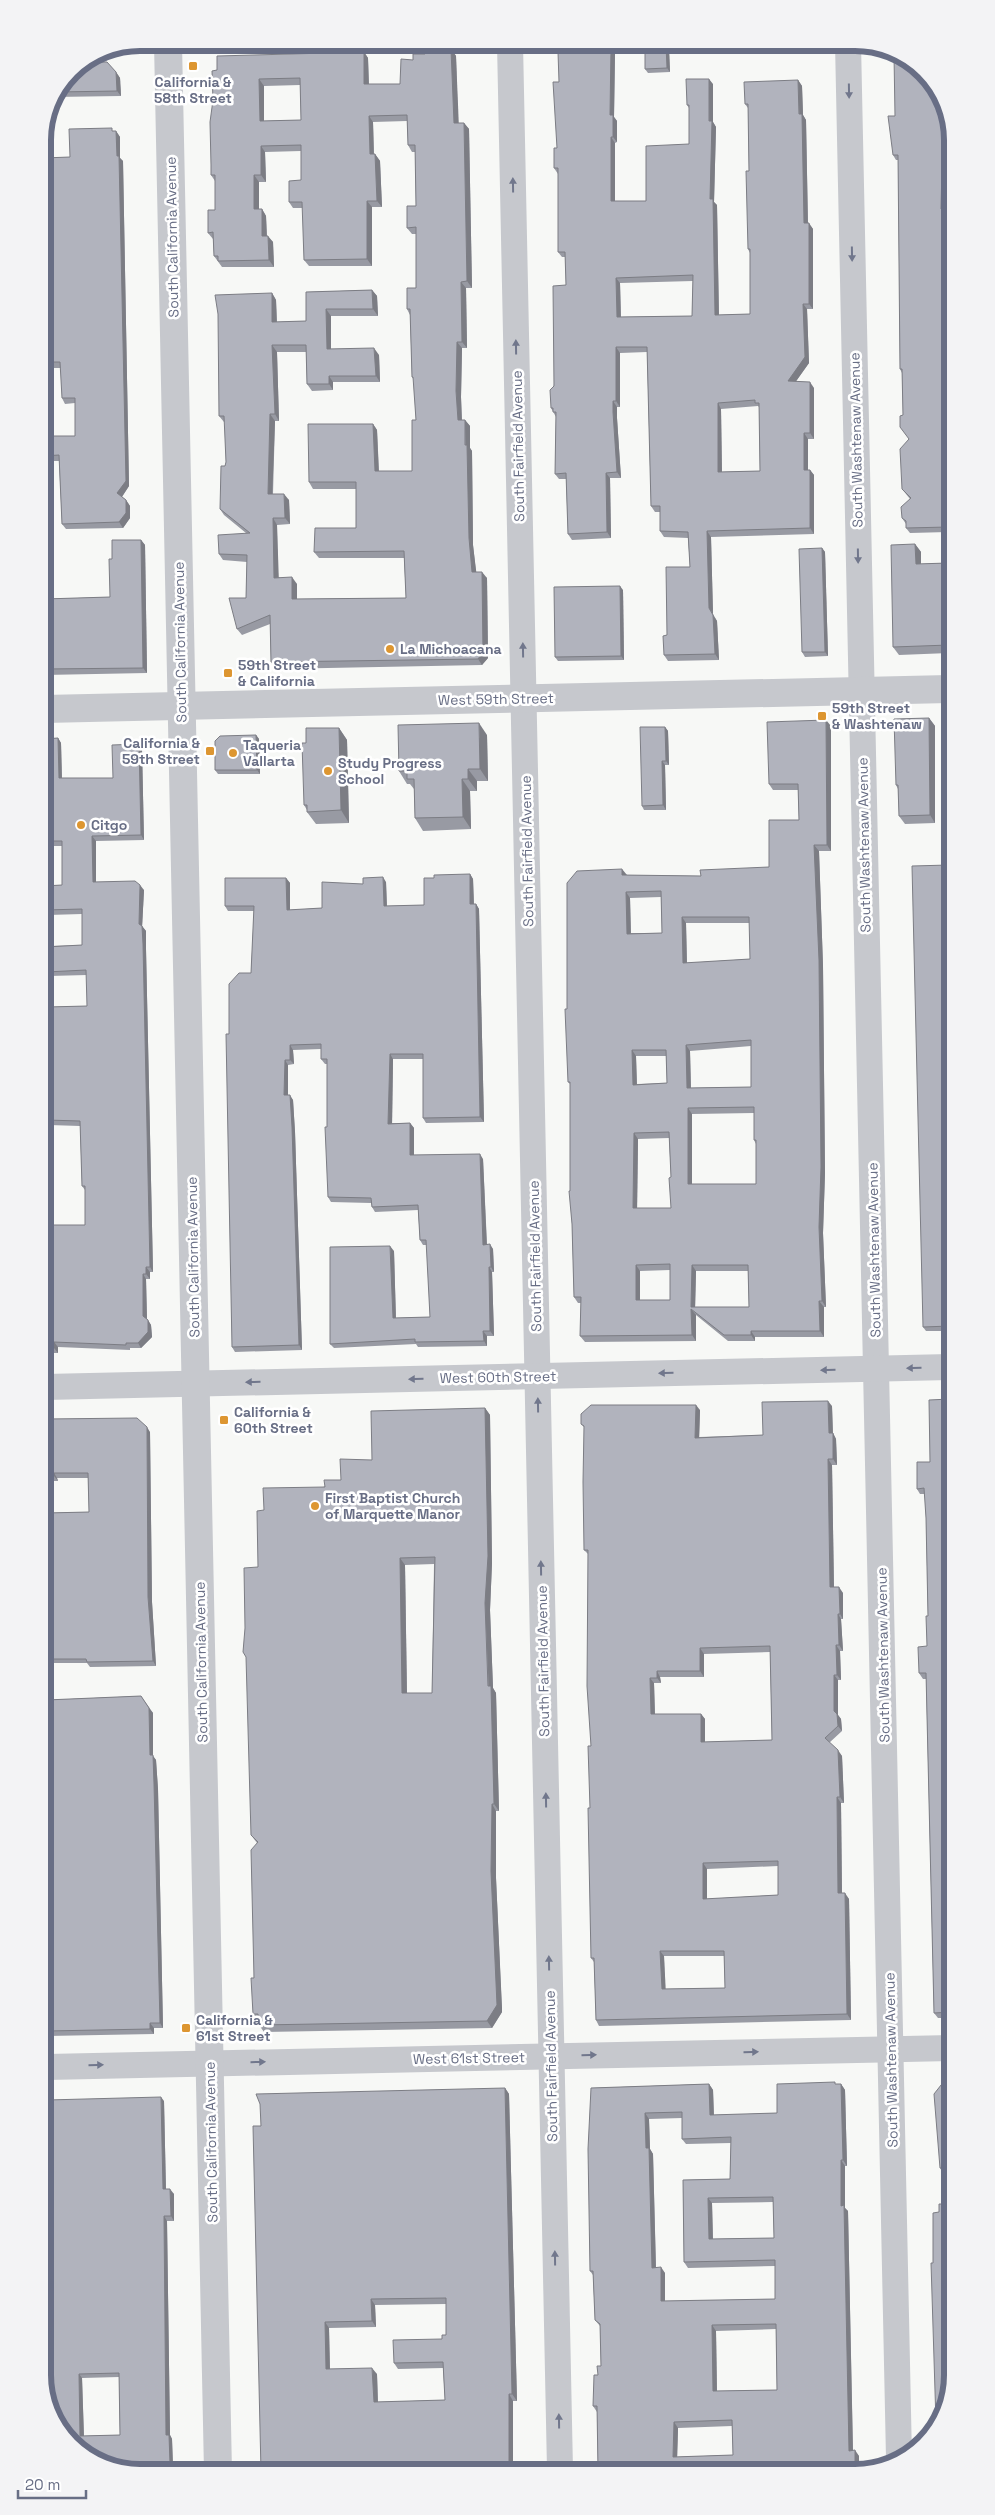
<svg xmlns="http://www.w3.org/2000/svg" width="995" height="2515" font-family="'Space Grotesk',sans-serif">
<style>
.lines{fill:none;stroke-linecap:round;stroke-linejoin:round}
.minor{stroke:#c6c8cd;stroke-width:26}
.tertiary{stroke:#c6c8cd;stroke-width:28}
.wall{fill:#989aa3;fill-rule:evenodd}
.shaded-wall{fill:#7c7d84}
.building{fill:#b1b3bd;stroke:#7c7d84;fill-rule:evenodd}
.oneway{fill:#71778c}
.poi-dot{fill:#dd9631;stroke:#fff;stroke-width:2}
.labels{text-anchor:middle;stroke-width:5;stroke-linejoin:round;paint-order:stroke}
.poi-label{font-size:14px;font-weight:bold;fill:#686e85;stroke:#fff;text-anchor:start}
.street-label{font-size:14px;fill:#686e85;stroke:#fff}
.rim{fill:none;stroke:#686e85;stroke-width:6}
</style>
<rect width="100%" height="100%" fill="#f7f8f6"/>
<g class="lines">
<g class="minor">
<path d="M 510,43 L 560,2470"/>
<path d="M 848,43 L 899,2458"/>
<path d="M 45,1387 L 950,1367"/>
<path d="M 47,2067 L 952,2048"/>
</g>
<g class="tertiary">
<path d="M 168,43 L 218,2472"/>
<path d="M 44,709 L 949,689"/>
</g>
</g>
<g class="wall">
<path d="M 451,49 L 456,56 L 458,123 L 464,123 L 469,129 L 472,288 L 466,288 L 467,348 L 462,348 L 461,397 L 462,420 L 465,420 L 470,426 L 470,448 L 472,451 L 473,545 L 476,572 L 487,578 L 488,658 L 482,665 L 276,669 L 271,662 L 270,624 L 242,635 L 237,629 L 246,598 L 247,562 L 223,560 L 219,554 L 246,533 L 224,515 L 220,509 L 226,462 L 225,422 L 224,422 L 219,416 L 272,293 L 276,300 L 277,322 L 306,321 L 306,292 L 372,290 L 377,296 L 378,316 L 331,316 L 331,349 L 379,355 L 380,382 L 333,382 L 333,390 L 312,391 L 307,384 L 306,352 L 277,352 L 279,421 L 275,421 L 273,494 L 289,500 L 290,524 L 277,525 L 278,577 L 297,584 L 297,599 L 406,598 L 404,558 L 319,558 L 314,552 L 356,528 L 356,489 L 313,489 L 309,482 L 373,424 L 377,430 L 379,471 L 412,471 L 416,420 L 414,380 L 412,377 L 410,315 L 407,309 L 416,288 L 416,234 L 412,234 L 407,228 L 416,206 L 415,152 L 412,152 L 408,145 L 407,121 L 373,122 L 374,154 L 375,154 L 380,161 L 382,207 L 372,207 L 372,266 L 309,266 L 304,260 L 303,208 L 293,208 L 289,202 L 301,180 L 301,151 L 265,152 L 266,182 L 259,182 L 259,209 L 262,209 L 266,216 L 267,236 L 273,242 L 274,267 L 222,267 L 214,256 L 213,239 L 208,233 L 215,210 L 215,181 L 211,175 L 213,100 L 212,71 L 364,52 L 368,58 L 369,84 L 400,84 L 413,60 L 425,54 ZM 300,85 L 301,120 L 264,121 L 264,86 Z"/>
<path d="M 669,49 L 670,72 L 648,73 L 645,69 Z"/>
<path d="M 615,53 L 614,117 L 617,121 L 617,142 L 615,143 L 615,201 L 646,201 L 689,144 L 689,108 L 687,105 L 713,84 L 713,122 L 716,127 L 714,202 L 717,205 L 719,315 L 750,314 L 750,253 L 748,249 L 749,171 L 748,108 L 745,104 L 798,80 L 802,86 L 803,115 L 806,120 L 808,223 L 813,229 L 813,309 L 807,309 L 809,363 L 796,381 L 814,388 L 814,439 L 808,439 L 808,470 L 810,470 L 814,475 L 814,534 L 711,537 L 713,614 L 717,621 L 719,660 L 668,661 L 664,655 L 667,635 L 690,567 L 688,538 L 664,537 L 660,531 L 660,512 L 655,512 L 651,506 L 647,352 L 620,353 L 620,407 L 617,407 L 617,418 L 621,478 L 610,478 L 611,538 L 572,540 L 568,534 L 566,479 L 559,479 L 555,474 L 556,417 L 551,408 L 566,285 L 565,257 L 562,257 L 558,252 L 558,174 L 554,168 L 557,148 L 559,82 ZM 693,281 L 692,316 L 621,317 L 620,283 ZM 758,406 L 759,407 L 760,471 L 722,472 L 721,409 Z"/>
<path d="M 71,71 L 116,72 L 120,78 L 121,96 L 54,97 Z"/>
<path d="M 947,109 L 948,172 L 946,172 L 945,209 L 948,209 L 948,532 L 910,533 L 906,528 L 906,524 L 902,518 L 910,499 L 902,489 L 909,439 L 903,415 L 902,373 L 900,369 L 898,160 L 896,160 L 893,155 L 895,116 Z"/>
<path d="M 114,131 L 116,131 L 120,137 L 120,158 L 123,161 L 129,486 L 122,497 L 126,500 L 130,506 L 130,518 L 123,528 L 66,529 L 62,524 L 59,461 L 43,461 L 43,415 L 44,436 L 75,436 L 75,403 L 65,404 L 62,398 L 61,368 L 43,368 L 43,158 L 70,157 Z"/>
<path d="M 141,540 L 145,545 L 147,673 L 44,675 L 44,599 L 110,597 L 112,559 Z"/>
<path d="M 915,544 L 921,552 L 921,564 L 948,563 L 949,653 L 899,655 L 893,647 Z"/>
<path d="M 822,548 L 825,552 L 828,656 L 805,657 L 802,652 Z"/>
<path d="M 623,590 L 624,660 L 558,661 L 555,657 Z"/>
<path d="M 929,718 L 935,726 L 935,823 L 905,824 L 899,816 L 898,789 L 896,785 Z"/>
<path d="M 831,726 L 831,851 L 819,851 L 823,966 L 825,1173 L 823,1233 L 826,1307 L 824,1307 L 824,1337 L 755,1337 L 755,1341 L 728,1341 L 696,1315 L 696,1341 L 585,1342 L 580,1336 L 581,1303 L 578,1303 L 574,1297 L 572,1224 L 570,1191 L 570,1084 L 568,1082 L 567,1009 L 627,875 L 701,876 L 769,867 L 799,820 L 798,790 L 773,790 L 769,784 ZM 661,897 L 662,933 L 631,933 L 630,898 ZM 686,923 L 750,923 L 750,959 L 687,963 ZM 751,1046 L 751,1087 L 691,1088 L 690,1051 ZM 636,1056 L 666,1056 L 667,1083 L 637,1084 ZM 754,1113 L 754,1140 L 756,1144 L 756,1184 L 692,1184 L 692,1114 ZM 669,1138 L 671,1177 L 671,1208 L 637,1208 L 638,1139 ZM 670,1270 L 670,1300 L 640,1300 L 640,1271 ZM 696,1271 L 748,1271 L 749,1307 L 695,1307 Z"/>
<path d="M 665,727 L 668,731 L 669,765 L 665,765 L 666,810 L 644,810 L 642,806 Z"/>
<path d="M 339,728 L 347,740 L 349,823 L 316,824 L 307,812 L 307,810 L 304,805 L 306,743 Z"/>
<path d="M 256,735 L 259,739 L 260,774 L 218,774 L 215,770 Z"/>
<path d="M 487,735 L 488,781 L 477,781 L 477,791 L 470,791 L 471,829 L 423,831 L 415,818 L 414,789 L 410,784 L 407,784 L 399,771 Z"/>
<path d="M 58,738 L 61,743 L 62,778 L 113,778 L 139,744 L 142,749 L 144,840 L 96,841 L 96,882 L 144,890 L 142,926 L 146,931 L 146,949 L 153,1272 L 150,1272 L 150,1279 L 146,1279 L 147,1319 L 151,1325 L 152,1337 L 141,1348 L 130,1348 L 130,1350 L 58,1347 L 58,1353 L 45,1353 L 45,1225 L 85,1225 L 85,1190 L 82,1186 L 80,1126 L 49,1125 L 50,1152 L 45,1152 L 44,886 L 62,885 L 62,846 L 44,846 L 44,739 ZM 82,914 L 82,945 L 49,946 L 48,915 ZM 87,975 L 87,1006 L 50,1007 L 49,976 Z"/>
<path d="M 949,865 L 950,1331 L 926,1331 L 923,1327 Z"/>
<path d="M 470,874 L 473,879 L 474,904 L 476,904 L 479,909 L 484,1122 L 426,1123 L 423,1118 L 423,1059 L 393,1059 L 392,1123 L 410,1123 L 414,1128 L 414,1155 L 483,1159 L 487,1244 L 493,1249 L 494,1272 L 492,1272 L 494,1336 L 487,1336 L 487,1346 L 418,1347 L 416,1344 L 334,1348 L 330,1344 L 394,1251 L 396,1318 L 430,1317 L 427,1245 L 423,1245 L 420,1240 L 418,1210 L 375,1212 L 372,1207 L 371,1203 L 331,1202 L 328,1197 L 327,1064 L 325,1064 L 321,1059 L 321,1049 L 293,1050 L 294,1064 L 288,1065 L 288,1095 L 293,1100 L 295,1132 L 302,1350 L 235,1352 L 232,1347 L 229,1034 L 251,973 L 254,911 L 228,911 L 225,906 L 286,878 L 290,883 L 290,910 L 322,908 L 363,884 L 386,882 L 387,906 L 424,905 L 434,878 Z"/>
<path d="M 950,1399 L 952,2018 L 938,2018 L 934,2013 L 926,1679 L 923,1679 L 919,1673 L 927,1646 L 928,1616 L 926,1518 L 925,1494 L 920,1494 L 917,1489 L 930,1462 Z"/>
<path d="M 832,1406 L 833,1433 L 836,1439 L 837,1465 L 832,1465 L 834,1587 L 843,1593 L 843,1619 L 841,1619 L 843,1651 L 840,1651 L 841,1680 L 838,1680 L 838,1715 L 841,1719 L 842,1731 L 829,1743 L 842,1756 L 844,1803 L 841,1803 L 842,1893 L 849,1899 L 851,2020 L 599,2026 L 596,2020 L 594,1962 L 591,1958 L 590,1808 L 591,1746 L 588,1554 L 584,1550 L 584,1427 L 581,1424 L 700,1410 L 699,1437 L 763,1435 ZM 770,1652 L 772,1740 L 705,1742 L 705,1719 L 701,1714 L 655,1714 L 654,1683 L 661,1683 L 660,1677 L 704,1677 L 704,1654 ZM 778,1866 L 778,1895 L 707,1899 L 707,1869 ZM 664,1956 L 724,1956 L 725,1988 L 665,1989 Z"/>
<path d="M 485,1408 L 490,1415 L 492,1563 L 490,1610 L 493,1688 L 496,1693 L 499,1811 L 496,1811 L 496,1878 L 502,2012 L 492,2028 L 264,2032 L 259,2025 L 259,2021 L 257,2021 L 253,2014 L 257,1843 L 251,1835 L 258,1567 L 264,1510 L 341,1480 L 372,1460 ZM 434,1564 L 432,1693 L 407,1693 L 405,1565 Z"/>
<path d="M 45,1419 L 150,1432 L 152,1602 L 156,1666 L 90,1667 L 87,1663 L 46,1663 L 46,1513 L 89,1512 L 88,1478 L 57,1478 L 58,1481 L 46,1481 Z"/>
<path d="M 141,1696 L 153,1713 L 153,1756 L 156,1760 L 158,1789 L 163,2028 L 154,2028 L 154,2034 L 47,2036 L 46,1700 Z"/>
<path d="M 952,2079 L 952,2174 L 944,2175 L 940,2168 Z"/>
<path d="M 709,2084 L 713,2090 L 714,2115 L 777,2113 L 837,2084 L 841,2084 L 845,2090 L 847,2166 L 845,2166 L 845,2208 L 848,2211 L 853,2450 L 859,2456 L 859,2468 L 598,2469 L 597,2412 L 593,2406 L 598,2375 L 601,2366 L 600,2326 L 595,2320 L 593,2275 L 590,2271 L 591,2088 ZM 682,2118 L 682,2139 L 686,2144 L 731,2143 L 730,2179 L 683,2180 L 684,2262 L 688,2268 L 775,2266 L 775,2299 L 665,2301 L 665,2273 L 656,2267 L 653,2154 L 650,2149 L 649,2119 ZM 773,2202 L 774,2238 L 713,2239 L 712,2203 ZM 776,2329 L 777,2390 L 717,2391 L 716,2331 ZM 732,2426 L 733,2455 L 677,2457 L 678,2428 Z"/>
<path d="M 505,2088 L 509,2094 L 517,2401 L 513,2401 L 513,2470 L 261,2471 L 261,2126 ZM 446,2304 L 446,2335 L 442,2339 L 394,2363 L 398,2369 L 443,2368 L 445,2400 L 378,2402 L 377,2374 L 330,2369 L 329,2328 L 376,2327 L 375,2305 Z"/>
<path d="M 164,2101 L 166,2189 L 174,2194 L 174,2221 L 167,2221 L 170,2435 L 172,2439 L 173,2467 L 169,2467 L 169,2472 L 134,2472 L 81,2452 L 48,2406 ZM 119,2377 L 120,2435 L 84,2436 L 82,2378 Z"/>
</g>
<g class="shaded-wall">
<path d="M 666,45 L 669,49 L 670,72 L 667,68 Z"/>
<path d="M 611,47 L 615,53 L 614,117 L 617,121 L 617,142 L 613,137 L 610,115 Z"/>
<path d="M 451,49 L 456,56 L 459,129 L 454,123 Z"/>
<path d="M 364,52 L 368,58 L 369,91 L 364,84 Z"/>
<path d="M 116,72 L 120,78 L 121,96 L 117,91 Z"/>
<path d="M 259,79 L 264,86 L 264,128 L 260,121 Z"/>
<path d="M 709,79 L 713,84 L 713,122 L 716,127 L 714,202 L 717,205 L 719,321 L 715,315 L 710,199 Z"/>
<path d="M 798,80 L 802,86 L 803,115 L 806,120 L 808,229 L 804,223 Z"/>
<path d="M 369,116 L 373,122 L 374,161 L 370,154 Z"/>
<path d="M 464,123 L 469,129 L 472,288 L 467,281 Z"/>
<path d="M 116,131 L 120,137 L 120,158 L 123,161 L 129,486 L 121,498 L 117,493 Z"/>
<path d="M 611,137 L 615,143 L 615,206 L 611,201 Z"/>
<path d="M 261,146 L 265,152 L 266,182 L 261,175 Z"/>
<path d="M 375,154 L 380,161 L 382,207 L 377,201 Z"/>
<path d="M 942,167 L 946,172 L 945,214 L 941,209 Z"/>
<path d="M 254,175 L 259,182 L 259,216 L 254,209 Z"/>
<path d="M 367,201 L 372,207 L 372,266 L 367,259 Z"/>
<path d="M 262,209 L 266,216 L 267,242 L 262,236 Z"/>
<path d="M 809,223 L 813,229 L 813,309 L 809,304 Z"/>
<path d="M 268,236 L 273,242 L 274,267 L 269,260 Z"/>
<path d="M 616,278 L 620,283 L 621,323 L 617,317 Z"/>
<path d="M 461,282 L 466,288 L 467,348 L 462,342 Z"/>
<path d="M 372,290 L 377,296 L 378,316 L 373,309 Z"/>
<path d="M 272,293 L 276,300 L 277,329 L 272,322 Z"/>
<path d="M 803,304 L 807,309 L 809,363 L 792,387 L 788,381 Z"/>
<path d="M 326,309 L 331,316 L 331,356 L 327,349 Z"/>
<path d="M 457,342 L 462,348 L 461,397 L 462,426 L 458,420 L 456,391 Z"/>
<path d="M 272,345 L 277,352 L 279,421 L 275,414 Z"/>
<path d="M 616,347 L 620,353 L 620,407 L 616,401 Z"/>
<path d="M 374,348 L 379,355 L 380,382 L 376,376 Z"/>
<path d="M 329,376 L 333,382 L 333,390 L 329,384 Z"/>
<path d="M 810,382 L 814,388 L 814,439 L 810,433 Z"/>
<path d="M 613,401 L 617,407 L 617,418 L 621,478 L 617,472 L 613,412 Z"/>
<path d="M 718,403 L 721,409 L 722,478 L 718,472 Z"/>
<path d="M 270,414 L 275,421 L 272,501 L 268,494 Z"/>
<path d="M 465,420 L 470,426 L 470,448 L 472,451 L 473,545 L 477,578 L 472,572 L 469,538 Z"/>
<path d="M 373,424 L 377,430 L 379,478 L 375,471 Z"/>
<path d="M 804,433 L 808,439 L 808,476 L 804,470 Z"/>
<path d="M 810,470 L 814,475 L 814,534 L 810,528 Z"/>
<path d="M 606,473 L 610,478 L 611,538 L 607,532 Z"/>
<path d="M 284,494 L 289,500 L 290,524 L 285,518 Z"/>
<path d="M 126,500 L 130,506 L 130,518 L 123,528 L 119,522 Z"/>
<path d="M 273,518 L 277,525 L 279,584 L 274,578 Z"/>
<path d="M 707,531 L 711,537 L 713,614 L 709,608 Z"/>
<path d="M 141,540 L 145,545 L 147,673 L 143,668 Z"/>
<path d="M 915,544 L 921,552 L 921,572 L 916,564 Z"/>
<path d="M 822,548 L 825,552 L 828,656 L 825,652 Z"/>
<path d="M 482,572 L 487,578 L 488,658 L 482,665 L 478,659 Z"/>
<path d="M 292,577 L 297,584 L 297,606 L 292,599 Z"/>
<path d="M 620,586 L 623,590 L 624,660 L 621,656 Z"/>
<path d="M 713,615 L 717,621 L 719,660 L 715,654 Z"/>
<path d="M 929,718 L 935,726 L 935,823 L 930,815 Z"/>
<path d="M 826,720 L 831,726 L 831,851 L 827,845 Z"/>
<path d="M 479,723 L 487,735 L 488,781 L 480,769 Z"/>
<path d="M 665,727 L 668,731 L 669,765 L 666,761 Z"/>
<path d="M 339,728 L 347,740 L 349,823 L 341,810 Z"/>
<path d="M 256,735 L 259,739 L 260,774 L 257,770 Z"/>
<path d="M 58,738 L 61,743 L 62,783 L 59,778 Z"/>
<path d="M 139,744 L 142,749 L 144,840 L 141,835 Z"/>
<path d="M 662,761 L 665,765 L 666,810 L 663,805 Z"/>
<path d="M 468,769 L 477,781 L 477,791 L 468,779 Z"/>
<path d="M 462,779 L 470,791 L 471,829 L 463,817 Z"/>
<path d="M 92,836 L 96,841 L 96,887 L 93,882 Z"/>
<path d="M 814,845 L 819,851 L 823,966 L 825,1173 L 823,1233 L 826,1307 L 822,1301 L 819,1227 Z"/>
<path d="M 622,869 L 627,875 L 622,875 Z"/>
<path d="M 470,874 L 473,879 L 474,909 L 470,904 Z"/>
<path d="M 383,877 L 386,882 L 387,911 L 384,906 Z"/>
<path d="M 286,878 L 290,883 L 290,915 L 287,910 Z"/>
<path d="M 140,885 L 144,890 L 142,929 L 139,924 Z"/>
<path d="M 626,892 L 630,898 L 631,940 L 627,934 Z"/>
<path d="M 476,904 L 479,909 L 484,1122 L 480,1117 Z"/>
<path d="M 45,910 L 48,915 L 49,951 L 45,947 Z"/>
<path d="M 682,917 L 686,923 L 687,969 L 683,963 Z"/>
<path d="M 142,926 L 146,931 L 146,949 L 153,1272 L 150,1267 Z"/>
<path d="M 46,972 L 49,976 L 50,1012 L 47,1007 Z"/>
<path d="M 290,1045 L 293,1050 L 294,1064 L 290,1060 Z"/>
<path d="M 686,1045 L 690,1051 L 691,1094 L 687,1088 Z"/>
<path d="M 632,1050 L 636,1056 L 637,1091 L 633,1085 Z"/>
<path d="M 390,1054 L 393,1059 L 392,1128 L 388,1124 Z"/>
<path d="M 285,1060 L 288,1065 L 288,1100 L 284,1095 Z"/>
<path d="M 290,1095 L 293,1100 L 295,1132 L 302,1350 L 299,1345 Z"/>
<path d="M 688,1108 L 692,1114 L 692,1189 L 688,1184 Z"/>
<path d="M 46,1120 L 49,1125 L 50,1152 L 47,1147 Z"/>
<path d="M 410,1123 L 414,1128 L 414,1160 L 410,1155 Z"/>
<path d="M 634,1133 L 638,1139 L 637,1214 L 633,1208 Z"/>
<path d="M 480,1154 L 483,1159 L 487,1250 L 483,1245 Z"/>
<path d="M 490,1244 L 493,1249 L 494,1272 L 491,1267 Z"/>
<path d="M 390,1246 L 394,1251 L 396,1323 L 393,1318 Z"/>
<path d="M 636,1265 L 640,1271 L 640,1306 L 636,1300 Z"/>
<path d="M 692,1265 L 696,1271 L 695,1312 L 691,1307 Z"/>
<path d="M 146,1267 L 150,1272 L 150,1279 L 146,1274 Z"/>
<path d="M 489,1267 L 492,1272 L 494,1336 L 490,1331 Z"/>
<path d="M 143,1274 L 146,1279 L 147,1321 L 143,1316 Z"/>
<path d="M 819,1301 L 824,1307 L 824,1337 L 820,1331 Z"/>
<path d="M 691,1309 L 696,1315 L 696,1341 L 692,1335 Z"/>
<path d="M 148,1320 L 151,1325 L 152,1337 L 141,1348 L 138,1343 Z"/>
<path d="M 483,1331 L 487,1336 L 487,1346 L 484,1341 Z"/>
<path d="M 751,1331 L 755,1337 L 755,1341 L 751,1335 Z"/>
<path d="M 54,1342 L 58,1347 L 58,1353 L 54,1348 Z"/>
<path d="M 828,1401 L 832,1406 L 833,1439 L 829,1433 Z"/>
<path d="M 696,1405 L 700,1410 L 699,1443 L 695,1438 Z"/>
<path d="M 485,1408 L 490,1415 L 492,1563 L 490,1610 L 493,1688 L 496,1693 L 499,1811 L 494,1804 L 485,1603 Z"/>
<path d="M 147,1427 L 150,1432 L 152,1602 L 156,1666 L 153,1661 L 148,1597 Z"/>
<path d="M 833,1433 L 836,1439 L 837,1465 L 833,1459 Z"/>
<path d="M 828,1459 L 832,1465 L 834,1593 L 830,1587 Z"/>
<path d="M 54,1473 L 57,1478 L 58,1481 L 54,1476 Z"/>
<path d="M 400,1558 L 405,1565 L 407,1700 L 402,1693 Z"/>
<path d="M 839,1587 L 843,1593 L 843,1619 L 840,1614 Z"/>
<path d="M 838,1614 L 841,1619 L 843,1651 L 839,1645 Z"/>
<path d="M 836,1645 L 840,1651 L 841,1680 L 837,1675 Z"/>
<path d="M 700,1648 L 704,1654 L 704,1677 L 700,1671 Z"/>
<path d="M 657,1671 L 660,1677 L 661,1683 L 657,1678 Z"/>
<path d="M 834,1675 L 838,1680 L 838,1715 L 841,1719 L 842,1731 L 838,1726 L 834,1711 Z"/>
<path d="M 650,1678 L 654,1683 L 655,1719 L 651,1714 Z"/>
<path d="M 149,1708 L 153,1713 L 153,1756 L 156,1760 L 158,1789 L 163,2028 L 160,2023 L 150,1755 Z"/>
<path d="M 701,1714 L 705,1719 L 705,1748 L 701,1742 Z"/>
<path d="M 838,1750 L 842,1756 L 844,1803 L 840,1797 Z"/>
<path d="M 837,1797 L 841,1803 L 842,1899 L 838,1893 Z"/>
<path d="M 492,1804 L 496,1811 L 496,1878 L 502,2008 L 502,2012 L 492,2028 L 487,2021 L 491,1871 Z"/>
<path d="M 703,1863 L 707,1869 L 707,1905 L 703,1899 Z"/>
<path d="M 845,1893 L 849,1899 L 851,2020 L 847,2014 Z"/>
<path d="M 660,1951 L 664,1956 L 666,1995 L 662,1989 Z"/>
<path d="M 150,2023 L 154,2028 L 154,2034 L 150,2029 Z"/>
<path d="M 709,2084 L 713,2090 L 714,2121 L 710,2115 Z"/>
<path d="M 841,2084 L 845,2090 L 847,2166 L 843,2160 Z"/>
<path d="M 505,2088 L 509,2094 L 517,2401 L 512,2394 Z"/>
<path d="M 161,2097 L 164,2101 L 166,2194 L 163,2189 Z"/>
<path d="M 645,2113 L 649,2119 L 650,2149 L 653,2154 L 656,2273 L 652,2268 L 646,2148 Z"/>
<path d="M 841,2160 L 845,2166 L 845,2208 L 848,2211 L 853,2456 L 849,2451 L 841,2206 Z"/>
<path d="M 170,2189 L 174,2194 L 174,2221 L 171,2216 Z"/>
<path d="M 708,2198 L 712,2203 L 713,2244 L 709,2239 Z"/>
<path d="M 164,2216 L 167,2221 L 170,2435 L 172,2439 L 173,2467 L 170,2463 L 166,2435 Z"/>
<path d="M 661,2267 L 665,2273 L 665,2307 L 661,2301 Z"/>
<path d="M 371,2299 L 375,2305 L 376,2327 L 372,2321 Z"/>
<path d="M 325,2322 L 329,2328 L 330,2375 L 326,2369 Z"/>
<path d="M 712,2325 L 716,2331 L 717,2397 L 713,2391 Z"/>
<path d="M 372,2368 L 377,2374 L 378,2408 L 374,2402 Z"/>
<path d="M 79,2374 L 82,2378 L 84,2440 L 80,2436 Z"/>
<path d="M 509,2394 L 513,2401 L 513,2470 L 509,2470 Z"/>
<path d="M 674,2422 L 678,2428 L 677,2463 L 673,2457 Z"/>
<path d="M 855,2450 L 859,2456 L 859,2468 L 855,2468 Z"/>
<path d="M 166,2463 L 169,2467 L 169,2472 L 166,2472 Z"/>
</g>
<g class="building">
<path d="M 666,45 L 667,68 L 645,69 L 645,46 Z"/>
<path d="M 611,47 L 610,115 L 613,115 L 613,137 L 611,137 L 611,201 L 646,201 L 646,146 L 689,144 L 689,105 L 687,105 L 686,79 L 709,79 L 709,121 L 712,121 L 710,199 L 713,199 L 715,315 L 750,314 L 750,249 L 748,249 L 746,171 L 749,171 L 748,104 L 745,104 L 744,82 L 798,80 L 799,114 L 802,114 L 804,223 L 809,223 L 809,304 L 803,304 L 805,357 L 788,381 L 810,382 L 810,433 L 804,433 L 804,470 L 810,470 L 810,528 L 707,531 L 709,608 L 713,615 L 715,654 L 664,655 L 663,636 L 667,635 L 666,567 L 690,567 L 688,532 L 660,531 L 660,506 L 651,506 L 647,347 L 616,347 L 616,401 L 613,401 L 613,412 L 617,472 L 606,473 L 607,532 L 568,534 L 566,473 L 555,474 L 556,412 L 553,412 L 553,408 L 551,408 L 550,390 L 554,386 L 553,286 L 566,285 L 565,252 L 558,252 L 558,168 L 554,168 L 554,148 L 557,148 L 553,82 L 559,82 L 558,52 L 561,52 L 561,48 ZM 693,275 L 692,316 L 617,317 L 616,278 ZM 755,400 L 755,403 L 759,403 L 760,471 L 718,472 L 718,403 Z"/>
<path d="M 451,49 L 454,123 L 464,123 L 467,281 L 461,282 L 462,342 L 457,342 L 456,391 L 458,420 L 465,420 L 465,445 L 467,445 L 469,538 L 472,572 L 482,572 L 483,652 L 478,659 L 271,662 L 270,615 L 237,629 L 229,598 L 246,598 L 247,555 L 219,554 L 218,535 L 250,533 L 220,509 L 221,466 L 225,466 L 226,462 L 224,416 L 219,416 L 218,314 L 215,295 L 272,293 L 272,322 L 306,321 L 306,292 L 372,290 L 373,309 L 326,309 L 327,349 L 374,348 L 376,376 L 329,376 L 329,384 L 307,384 L 306,345 L 272,345 L 275,414 L 270,414 L 268,494 L 284,494 L 285,518 L 273,518 L 274,578 L 292,577 L 292,599 L 406,598 L 404,551 L 314,552 L 315,528 L 356,528 L 356,482 L 309,482 L 308,424 L 373,424 L 375,471 L 412,471 L 412,420 L 416,420 L 413,377 L 412,377 L 410,309 L 407,309 L 407,288 L 416,288 L 416,227 L 407,228 L 407,206 L 416,206 L 415,145 L 408,145 L 407,115 L 369,116 L 370,154 L 375,154 L 377,201 L 367,201 L 367,259 L 304,260 L 302,202 L 289,202 L 289,181 L 301,180 L 301,145 L 261,146 L 261,175 L 254,175 L 254,209 L 262,209 L 262,236 L 268,236 L 269,260 L 218,261 L 218,256 L 214,256 L 213,232 L 208,233 L 208,210 L 215,210 L 215,175 L 211,175 L 211,165 L 210,122 L 213,100 L 212,71 L 217,70 L 217,56 L 364,52 L 364,84 L 400,84 L 401,59 L 413,60 L 413,54 L 425,54 L 425,50 ZM 300,78 L 301,120 L 260,121 L 259,79 Z"/>
<path d="M 894,55 L 914,63 L 947,109 L 948,167 L 942,167 L 941,209 L 948,209 L 948,527 L 906,528 L 906,521 L 902,518 L 901,507 L 911,498 L 902,489 L 900,449 L 909,439 L 900,427 L 900,416 L 903,415 L 902,369 L 900,369 L 898,155 L 893,155 L 888,116 L 895,116 Z"/>
<path d="M 84,62 L 107,62 L 116,72 L 117,91 L 57,92 L 71,71 Z"/>
<path d="M 112,128 L 112,131 L 116,131 L 117,156 L 119,156 L 126,481 L 117,493 L 126,500 L 126,513 L 119,522 L 62,524 L 59,455 L 43,456 L 43,436 L 75,436 L 75,398 L 62,398 L 60,362 L 43,362 L 43,158 L 70,157 L 69,129 Z"/>
<path d="M 112,540 L 141,540 L 143,668 L 44,669 L 44,599 L 110,597 L 109,559 L 112,559 Z"/>
<path d="M 915,544 L 916,564 L 948,563 L 949,645 L 893,647 L 891,545 Z"/>
<path d="M 822,548 L 825,652 L 802,652 L 799,549 Z"/>
<path d="M 620,586 L 621,656 L 555,657 L 554,587 Z"/>
<path d="M 929,718 L 930,815 L 899,816 L 898,785 L 896,785 L 894,719 Z"/>
<path d="M 826,720 L 827,845 L 814,845 L 819,960 L 821,1167 L 819,1227 L 822,1301 L 819,1301 L 820,1331 L 751,1331 L 751,1335 L 724,1335 L 691,1309 L 692,1335 L 580,1336 L 581,1297 L 574,1297 L 572,1224 L 569,1191 L 570,1191 L 570,1082 L 568,1082 L 565,1009 L 567,1009 L 567,883 L 577,871 L 622,869 L 622,875 L 701,876 L 700,870 L 769,867 L 769,820 L 799,820 L 798,784 L 769,784 L 767,722 ZM 661,891 L 662,933 L 627,934 L 626,892 ZM 682,917 L 749,917 L 750,959 L 683,963 ZM 751,1040 L 751,1087 L 687,1088 L 686,1045 ZM 632,1050 L 666,1050 L 667,1083 L 633,1085 ZM 754,1107 L 754,1140 L 756,1140 L 756,1184 L 688,1184 L 688,1108 ZM 669,1132 L 671,1177 L 669,1178 L 671,1208 L 633,1208 L 634,1133 ZM 670,1264 L 670,1300 L 636,1300 L 636,1265 ZM 692,1265 L 748,1265 L 749,1307 L 691,1307 Z"/>
<path d="M 479,723 L 480,769 L 468,769 L 468,779 L 462,779 L 463,817 L 415,818 L 414,779 L 407,779 L 407,771 L 399,771 L 398,725 Z"/>
<path d="M 640,727 L 665,727 L 666,761 L 662,761 L 663,805 L 642,806 Z"/>
<path d="M 306,728 L 339,728 L 341,810 L 307,812 L 307,805 L 304,805 L 302,743 L 306,743 Z"/>
<path d="M 256,735 L 257,770 L 215,770 L 215,741 L 220,736 Z"/>
<path d="M 58,738 L 59,778 L 113,778 L 112,745 L 139,744 L 141,835 L 92,836 L 93,882 L 135,881 L 140,885 L 139,924 L 142,926 L 143,944 L 150,1267 L 146,1267 L 146,1274 L 143,1274 L 143,1316 L 148,1320 L 148,1332 L 138,1343 L 126,1343 L 126,1345 L 54,1342 L 54,1348 L 45,1348 L 45,1225 L 85,1225 L 85,1186 L 82,1186 L 80,1121 L 46,1120 L 47,1147 L 45,1147 L 44,886 L 62,885 L 62,841 L 44,841 L 44,739 ZM 82,909 L 82,945 L 45,947 L 45,910 ZM 86,970 L 87,1006 L 47,1007 L 46,972 Z"/>
<path d="M 949,865 L 950,1326 L 923,1327 L 912,866 Z"/>
<path d="M 470,874 L 470,904 L 476,904 L 480,1117 L 423,1118 L 423,1054 L 390,1054 L 388,1124 L 410,1123 L 410,1155 L 480,1154 L 483,1245 L 490,1244 L 491,1267 L 489,1267 L 490,1331 L 483,1331 L 484,1341 L 415,1342 L 415,1339 L 330,1344 L 330,1247 L 390,1246 L 393,1318 L 430,1317 L 426,1240 L 420,1240 L 418,1205 L 372,1207 L 371,1198 L 328,1197 L 325,1127 L 327,1127 L 327,1059 L 321,1059 L 321,1044 L 290,1045 L 290,1060 L 285,1060 L 284,1095 L 290,1095 L 292,1127 L 299,1345 L 232,1347 L 226,1034 L 229,1034 L 229,984 L 239,973 L 251,973 L 254,906 L 225,906 L 225,878 L 286,878 L 287,910 L 322,908 L 322,882 L 363,884 L 363,878 L 383,877 L 384,906 L 424,905 L 424,878 L 434,878 L 434,875 Z"/>
<path d="M 950,1399 L 952,2012 L 934,2013 L 926,1673 L 919,1673 L 918,1647 L 927,1646 L 926,1616 L 928,1616 L 926,1518 L 924,1488 L 917,1489 L 917,1462 L 930,1462 L 929,1400 Z"/>
<path d="M 828,1401 L 829,1433 L 833,1433 L 833,1459 L 828,1459 L 830,1587 L 839,1587 L 840,1614 L 838,1614 L 839,1645 L 836,1645 L 837,1675 L 834,1675 L 834,1711 L 837,1714 L 838,1726 L 825,1738 L 838,1750 L 840,1797 L 837,1797 L 838,1893 L 845,1893 L 847,2014 L 596,2020 L 594,1958 L 591,1958 L 588,1808 L 590,1808 L 588,1746 L 591,1746 L 587,1686 L 588,1550 L 584,1550 L 583,1482 L 584,1426 L 581,1424 L 581,1414 L 591,1405 L 696,1405 L 695,1438 L 763,1435 L 762,1402 ZM 770,1646 L 772,1740 L 701,1742 L 701,1714 L 651,1714 L 650,1678 L 657,1678 L 657,1671 L 700,1671 L 700,1648 ZM 778,1861 L 778,1895 L 703,1899 L 703,1863 ZM 660,1951 L 724,1951 L 725,1988 L 662,1989 Z"/>
<path d="M 485,1408 L 488,1556 L 485,1603 L 488,1686 L 491,1686 L 494,1804 L 492,1804 L 491,1871 L 497,2005 L 487,2021 L 259,2025 L 258,2014 L 253,2014 L 251,1978 L 254,1978 L 251,1850 L 258,1842 L 251,1835 L 246,1657 L 243,1652 L 245,1628 L 244,1568 L 258,1567 L 257,1511 L 264,1510 L 263,1488 L 325,1487 L 324,1480 L 341,1480 L 340,1459 L 372,1460 L 371,1411 ZM 435,1557 L 432,1693 L 402,1693 L 400,1558 Z"/>
<path d="M 137,1418 L 147,1427 L 148,1597 L 153,1661 L 87,1662 L 86,1659 L 46,1659 L 46,1513 L 89,1512 L 88,1473 L 54,1473 L 54,1476 L 46,1476 L 45,1419 Z"/>
<path d="M 141,1696 L 149,1708 L 150,1755 L 153,1755 L 154,1784 L 160,2023 L 150,2023 L 150,2029 L 47,2031 L 46,1700 Z"/>
<path d="M 952,2079 L 952,2168 L 940,2168 L 934,2094 L 945,2080 Z"/>
<path d="M 835,2082 L 835,2084 L 841,2084 L 843,2160 L 841,2160 L 841,2206 L 844,2205 L 849,2451 L 855,2450 L 855,2468 L 598,2469 L 597,2406 L 593,2406 L 594,2375 L 598,2375 L 597,2366 L 601,2366 L 600,2324 L 595,2320 L 593,2271 L 590,2271 L 588,2149 L 591,2088 L 709,2084 L 710,2115 L 777,2113 L 777,2084 ZM 682,2112 L 682,2139 L 731,2137 L 730,2179 L 683,2180 L 684,2262 L 775,2260 L 775,2299 L 661,2301 L 661,2267 L 652,2268 L 649,2148 L 646,2148 L 645,2113 ZM 773,2197 L 774,2238 L 709,2239 L 708,2198 ZM 776,2324 L 777,2390 L 713,2391 L 712,2325 ZM 732,2420 L 733,2455 L 673,2457 L 674,2422 Z"/>
<path d="M 505,2088 L 512,2394 L 509,2394 L 509,2470 L 261,2471 L 253,2126 L 261,2126 L 260,2104 L 256,2094 ZM 446,2298 L 446,2335 L 442,2335 L 442,2339 L 393,2340 L 394,2363 L 443,2362 L 445,2400 L 374,2402 L 372,2368 L 326,2369 L 325,2322 L 372,2321 L 371,2299 Z"/>
<path d="M 161,2097 L 163,2189 L 170,2189 L 171,2216 L 164,2216 L 166,2435 L 169,2435 L 170,2463 L 166,2463 L 166,2472 L 134,2472 L 81,2452 L 48,2406 L 47,2100 ZM 119,2373 L 120,2435 L 80,2436 L 79,2374 Z"/>
<path d="M 939,2204 L 952,2204 L 952,2375 L 936,2423 L 931,2263 L 933,2263 L 933,2213 L 939,2212 Z"/>
</g>
<defs><path id="oneway-solid" d="M-6-.8H1V-3.2L6.5 0L1 3.2V.8H-6Z" transform="scale(1.25)"/></defs>
<g class="oneway">
<use href="#oneway-solid" transform="translate(849 91) rotate(89)"/>
<use href="#oneway-solid" transform="translate(513 185) rotate(-91)"/>
<use href="#oneway-solid" transform="translate(852 254) rotate(89)"/>
<use href="#oneway-solid" transform="translate(516 347) rotate(-91)"/>
<use href="#oneway-solid" transform="translate(858 556) rotate(89)"/>
<use href="#oneway-solid" transform="translate(523 650) rotate(-91)"/>
<use href="#oneway-solid" transform="translate(914 1368) rotate(179)"/>
<use href="#oneway-solid" transform="translate(828 1370) rotate(179)"/>
<use href="#oneway-solid" transform="translate(666 1373) rotate(179)"/>
<use href="#oneway-solid" transform="translate(416 1379) rotate(179)"/>
<use href="#oneway-solid" transform="translate(253 1382) rotate(179)"/>
<use href="#oneway-solid" transform="translate(538 1405) rotate(-91)"/>
<use href="#oneway-solid" transform="translate(541 1568) rotate(-91)"/>
<use href="#oneway-solid" transform="translate(546 1800) rotate(-91)"/>
<use href="#oneway-solid" transform="translate(549 1963) rotate(-91)"/>
<use href="#oneway-solid" transform="translate(751 2052) rotate(-1)"/>
<use href="#oneway-solid" transform="translate(589 2055) rotate(-1)"/>
<use href="#oneway-solid" transform="translate(258 2062) rotate(-1)"/>
<use href="#oneway-solid" transform="translate(96 2065) rotate(-1)"/>
<use href="#oneway-solid" transform="translate(555 2258) rotate(-91)"/>
<use href="#oneway-solid" transform="translate(559 2421) rotate(-91)"/>
</g>
<g class="poi-dot">
<rect x="188" y="61" width="10" height="10" rx="2.5"/>
<circle cx="390" cy="649" r="5"/>
<rect x="223" y="668" width="10" height="10" rx="2.5"/>
<rect x="817" y="711" width="10" height="10" rx="2.5"/>
<rect x="205" y="746" width="10" height="10" rx="2.5"/>
<circle cx="233" cy="753" r="5"/>
<circle cx="328" cy="771" r="5"/>
<circle cx="81" cy="825" r="5"/>
<rect x="219" y="1415" width="10" height="10" rx="2.5"/>
<circle cx="315" cy="1506" r="5"/>
<rect x="181" y="2023" width="10" height="10" rx="2.5"/>
</g>
<g class="labels">
<g class="poi-label">
<text x="193" y="87" text-anchor="middle">California &amp;<tspan x="193" dy="16">58th Street</tspan></text>
<text x="400" y="654">La Michoacana</text>
<text x="238" y="670">59th Street<tspan x="238" dy="16">&amp; California</tspan></text>
<text x="832" y="713">59th Street<tspan x="832" dy="16">&amp; Washtenaw</tspan></text>
<text x="200" y="748" text-anchor="end">California &amp;<tspan x="200" dy="16">59th Street</tspan></text>
<text x="243" y="750">Taqueria<tspan x="243" dy="16">Vallarta</tspan></text>
<text x="338" y="768">Study Progress<tspan x="338" dy="16">School</tspan></text>
<text x="91" y="830">Citgo</text>
<text x="234" y="1417">California &amp;<tspan x="234" dy="16">60th Street</tspan></text>
<text x="325" y="1503">First Baptist Church<tspan x="325" dy="16">of Marquette Manor</tspan></text>
<text x="196" y="2025">California &amp;<tspan x="196" dy="16">61st Street</tspan></text>
</g>
<g class="street-label">
<text transform="translate(172 237) rotate(-91)" y="5">South California Avenue</text>
<text transform="translate(856 440) rotate(-91)" y="5">South Washtenaw Avenue</text>
<text transform="translate(518 446) rotate(-91)" y="5">South Fairfield Avenue</text>
<text transform="translate(180 642) rotate(-91)" y="5">South California Avenue</text>
<text transform="translate(496 699) rotate(-1)" y="5">West 59th Street</text>
<text transform="translate(864 845) rotate(-91)" y="5">South Washtenaw Avenue</text>
<text transform="translate(527 851) rotate(-91)" y="5">South Fairfield Avenue</text>
<text transform="translate(874 1250) rotate(-91)" y="5">South Washtenaw Avenue</text>
<text transform="translate(535 1256) rotate(-91)" y="5">South Fairfield Avenue</text>
<text transform="translate(193 1257) rotate(-91)" y="5">South California Avenue</text>
<text transform="translate(498 1377) rotate(-1)" y="5">West 60th Street</text>
<text transform="translate(883 1655) rotate(-91)" y="5">South Washtenaw Avenue</text>
<text transform="translate(543 1661) rotate(-91)" y="5">South Fairfield Avenue</text>
<text transform="translate(201 1662) rotate(-91)" y="5">South California Avenue</text>
<text transform="translate(469 2058) rotate(-1)" y="5">West 61st Street</text>
<text transform="translate(891 2060) rotate(-91)" y="5">South Washtenaw Avenue</text>
<text transform="translate(551 2066) rotate(-91)" y="5">South Fairfield Avenue</text>
<text transform="translate(211 2142) rotate(-91)" y="5">South California Avenue</text>
</g>
</g>
<path d="M0 0H995V2515H0ZM140 51H855A89 89 0 0 1 944 140V2375A89 89 0 0 1 855 2464H140A89 89 0 0 1 51 2375V140A89 89 0 0 1 140 51Z" fill="#f3f3f5" fill-rule="evenodd"/>
<path class="rim" d="M140 51H855A89 89 0 0 1 944 140V2375A89 89 0 0 1 855 2464H140A89 89 0 0 1 51 2375V140A89 89 0 0 1 140 51Z"/>
<path d="M18 2490v8h68v-8" fill="none" stroke="#686e85" stroke-width="2.5"/>
<text x="25" y="2490" font-size="15" fill="#686e85" stroke="#ffffff" stroke-width="4" paint-order="stroke">20 m</text>
</svg>
